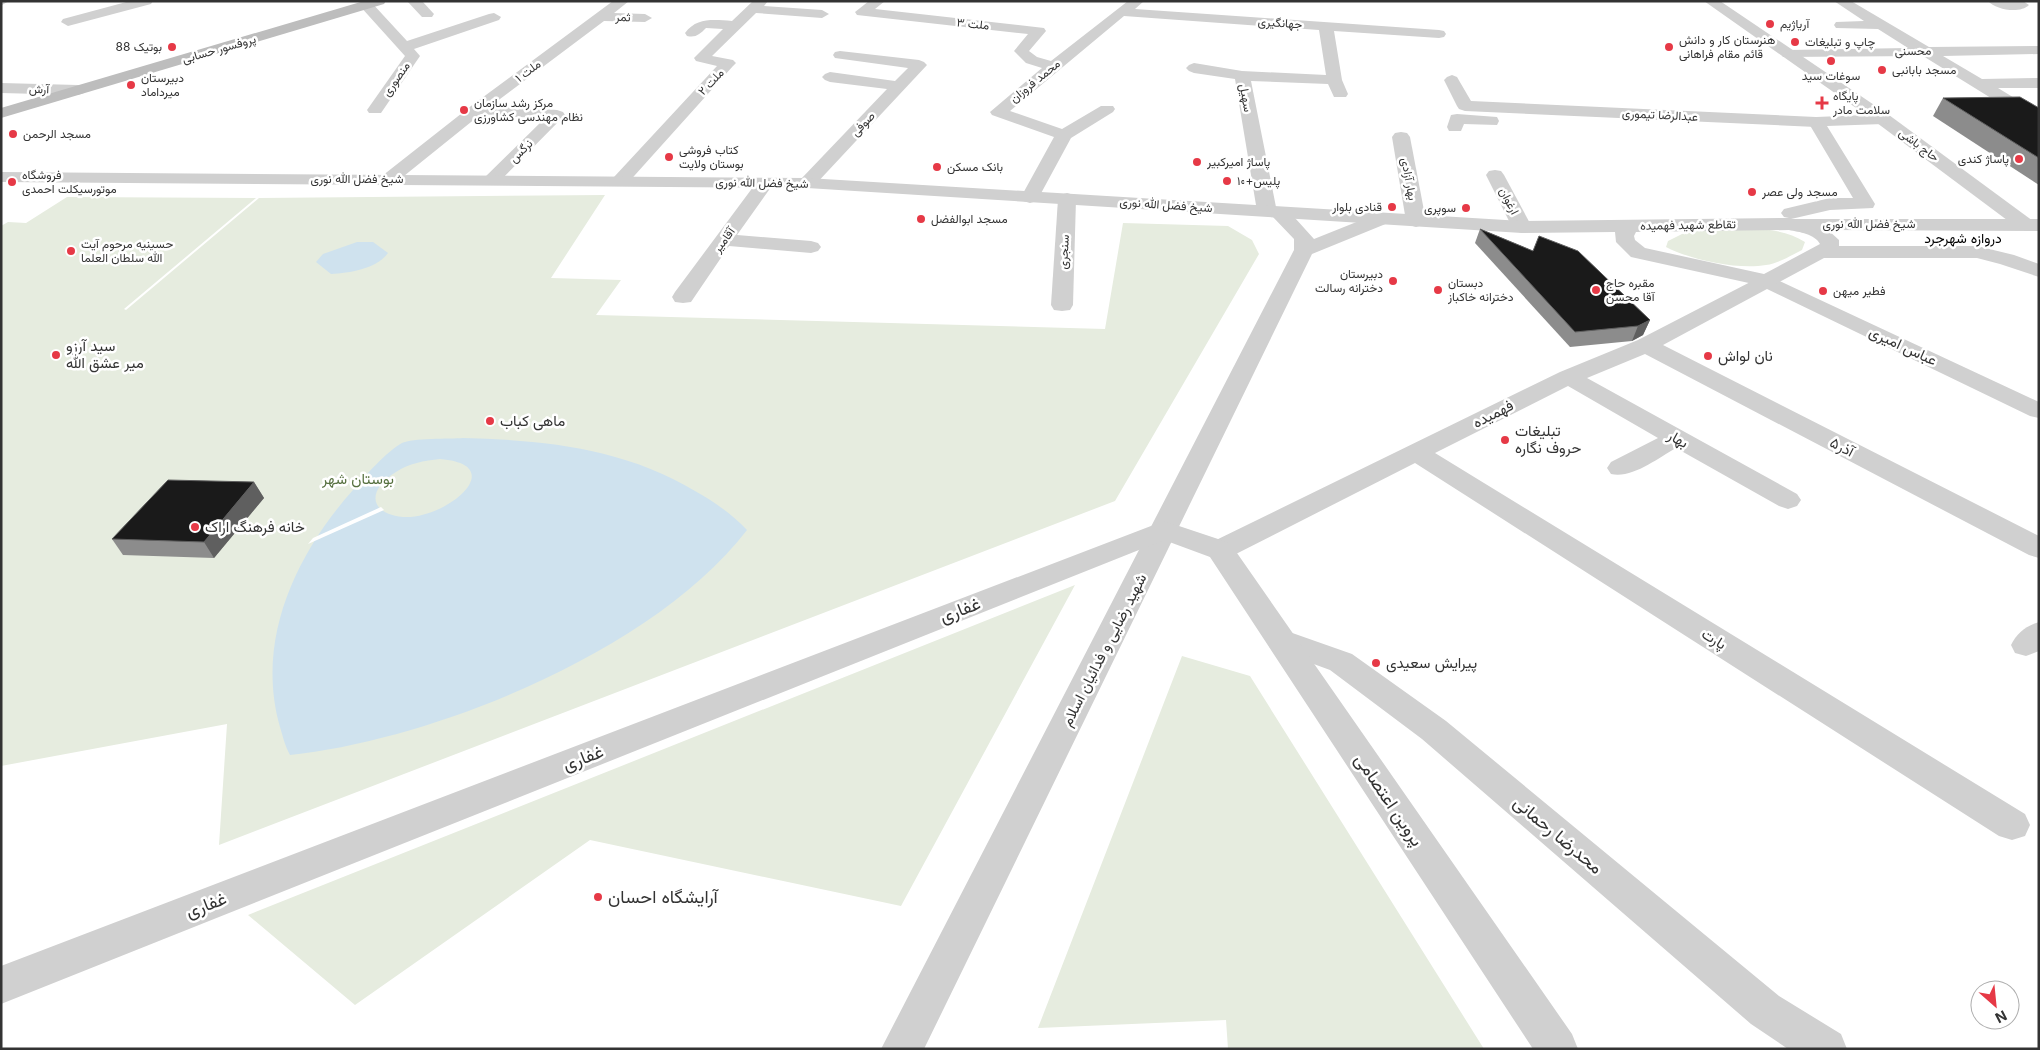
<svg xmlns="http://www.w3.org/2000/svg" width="2040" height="1050" font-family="Inter,Vazirmatn,sans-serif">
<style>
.green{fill:#e6ecdf}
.water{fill:#cfe2ee;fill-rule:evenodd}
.pier{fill:#fff}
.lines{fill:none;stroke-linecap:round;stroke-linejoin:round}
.minor{fill:#d0d0d0;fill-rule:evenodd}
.tertiary{fill:#d0d0d0;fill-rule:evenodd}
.secondary{fill:#bdbdbd;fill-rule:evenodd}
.wall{fill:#8c8c8c}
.shaded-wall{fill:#5f5f5f}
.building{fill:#1a1a1a;stroke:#5f5f5f}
.poi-dot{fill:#e63946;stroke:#fff;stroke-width:2}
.labels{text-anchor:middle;stroke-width:5;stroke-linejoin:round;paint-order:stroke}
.far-street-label{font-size:12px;fill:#333;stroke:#fff}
.far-poi-label{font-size:12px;fill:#333;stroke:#fff;text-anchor:start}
.far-neighbourhood-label{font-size:14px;fill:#000;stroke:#fff}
.poi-label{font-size:15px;fill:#333;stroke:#fff;text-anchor:start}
.street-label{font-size:15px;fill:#333;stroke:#fff}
.park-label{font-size:15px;fill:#56703f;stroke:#fff}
.near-street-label{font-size:18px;fill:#333;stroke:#fff}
.near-poi-label{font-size:18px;fill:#333;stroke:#fff;text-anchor:start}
</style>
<rect width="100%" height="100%" fill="#fff"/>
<g class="green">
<path d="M 605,195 L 551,278 L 621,280 L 596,315 L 1105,329 L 1123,223 L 1228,226 L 1252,240 L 1259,254 L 1115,501 L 219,845 L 227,724 L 1,766 L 1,226 L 8,222 L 26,223 L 67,197 L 256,198 L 124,309 L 126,310 L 259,198 Z"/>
<path d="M 1702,230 C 1735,230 1776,223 1805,242 L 1802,250 C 1790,256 1779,263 1766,265 C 1738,270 1691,260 1666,247 L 1668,241 L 1682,234 Z"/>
<path d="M 1075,585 L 901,906 L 590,840 L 355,1005 L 248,915 Z"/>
<path d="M 1182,656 L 1250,676 L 1484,1049 L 1228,1049 L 1226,1020 L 1038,1028 Z"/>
</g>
<g class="water">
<path d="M 357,242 L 373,242 L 388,253 C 376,269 350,273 331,274 L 316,262 L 323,254 Z"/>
<path d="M 463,438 C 544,440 624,448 695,491 C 713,501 732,514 747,530 C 655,650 437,739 290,755 C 285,746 283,737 280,727 C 255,640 296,554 353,490 C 364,477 387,451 402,443 C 412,438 450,439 463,438 ZM 440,459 C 512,465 445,520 403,517 C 366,513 369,488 396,472 C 409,463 424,461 440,459 Z"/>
</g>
<path class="pier" d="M 381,507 L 384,510 L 308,544 L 313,538 Z"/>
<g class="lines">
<g class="minor">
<path d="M 1,1 L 9,1 L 2,5 Z"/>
<path d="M 130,1 L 153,1 L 151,4 L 68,26 L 61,22 L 63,19 Z"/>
<path d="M 367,1 L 371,2 L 407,41 L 489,14 L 494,13 L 501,17 L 499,20 L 414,49 L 420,56 L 381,113 L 369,113 L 367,110 L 405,56 L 359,5 L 361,2 Z"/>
<path d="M 407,1 L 422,1 L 434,14 L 432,17 L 422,17 Z"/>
<path d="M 613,1 L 629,1 L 614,13 L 645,14 L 652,18 L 645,22 L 604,21 L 492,105 L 557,110 L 563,112 L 565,115 L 497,184 L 491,185 L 485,184 L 482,180 L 544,119 L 481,114 L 394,184 L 388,185 L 382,184 L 379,180 L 382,176 L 471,106 Z"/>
<path d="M 753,1 L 768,1 L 764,6 L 822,10 L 829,14 L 822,18 L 756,13 L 712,56 L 733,60 L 736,63 L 733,66 L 626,185 L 620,186 L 614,185 L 611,181 L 614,177 L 717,66 L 696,61 L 694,58 L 723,29 L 706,28 C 700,34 696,38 687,36 L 685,33 C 697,17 714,20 732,21 Z"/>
<path d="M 869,1 L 885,1 L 875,9 L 1044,28 L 1046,31 L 1029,51 L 1037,57 L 1051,61 L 1128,1 L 1144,1 L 1135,9 L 1439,30 L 1444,31 L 1446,34 L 1444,37 L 1439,38 L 1334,31 L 1342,80 L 1348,94 L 1346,97 L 1334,97 L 1328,84 L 1251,81 L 1276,207 L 1286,208 L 1314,239 L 1374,215 L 1381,213 L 1388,215 L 1391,219 L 1388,223 L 1312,254 L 924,1049 L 881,1049 L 1294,250 L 1294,239 L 1272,216 L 1260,215 L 1257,211 L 1235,79 L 1194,73 L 1189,71 L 1186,68 L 1189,65 L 1194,63 L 1242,71 L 1326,75 L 1319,30 L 1124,16 L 1010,111 L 1062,129 L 1101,106 L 1113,106 L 1115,109 L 1113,112 L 1071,138 L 1039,197 L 1037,201 L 1030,203 L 1023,201 L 1021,197 L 1054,137 L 992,115 L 990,112 L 1042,68 L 1026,63 L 1014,51 L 1028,34 L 857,15 L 855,12 Z"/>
<path d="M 1834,1 L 1851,1 L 1929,47 L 2039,46 L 2039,54 L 1943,56 L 1982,79 L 2039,78 L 2039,88 L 1998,88 L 2039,113 L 2039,125 L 2033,124 L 1923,56 L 1783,57 L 1781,54 L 1783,51 L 1788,50 L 1908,48 L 1878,29 L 1836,28 L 1834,25 L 1836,22 L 1864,21 Z"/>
<path d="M 1988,1 L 2023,1 L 2029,5 C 2020,14 1996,10 1988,1 Z"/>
<path d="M 840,51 L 919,60 L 924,62 L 927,65 L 813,187 L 807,188 L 801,187 L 798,183 L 801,179 L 887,89 L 830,82 L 825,80 L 822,77 L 825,74 L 830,72 L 895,81 L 908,68 L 835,58 L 833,55 L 835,52 Z"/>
<path d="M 1452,75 L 1457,77 L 1471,101 L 1816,117 L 1822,118 L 1824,122 L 1822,126 L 1816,127 L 1465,111 L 1459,109 L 1457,106 L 1444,80 L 1447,77 Z"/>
<path d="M 1,83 L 78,85 L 84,87 L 86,90 L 84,93 L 78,95 L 1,93 Z"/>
<path d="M 1457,114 L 1497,117 L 1499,121 L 1497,125 L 1464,124 L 1461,131 L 1449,131 L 1447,127 L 1451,115 Z"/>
<path d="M 1883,114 L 1889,115 L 2033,221 L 2036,225 L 2033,229 L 2026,231 L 2019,229 L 1877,123 L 1875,119 L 1877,115 Z"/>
<path d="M 1401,132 L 1407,133 L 1410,137 L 1426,221 L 1423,225 L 1416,227 L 1409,225 L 1406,221 L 1392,137 L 1395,133 Z"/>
<path d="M 1495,170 L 1501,171 L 1504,175 L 1532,227 L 1529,231 L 1522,233 L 1515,231 L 1512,227 L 1486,175 L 1489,171 Z"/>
<path d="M 765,178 L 771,179 L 774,183 L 737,235 L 811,241 L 818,243 L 821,247 L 818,251 L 811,253 L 729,246 L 691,302 L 683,303 L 675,302 L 672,297 L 675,292 L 759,179 Z"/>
<path d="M 1067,193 L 1074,195 L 1076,199 L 1073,305 L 1070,310 L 1062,311 L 1054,310 L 1051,305 L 1058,199 L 1060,195 Z"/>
<path d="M 1767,275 L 2039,402 L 2039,418 L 2030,416 L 1767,289 L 1663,345 L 2039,536 L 2039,558 L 2029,555 L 1645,354 L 1587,378 L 1797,494 L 1801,500 L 1797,506 L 1788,509 L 1779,506 L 1676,448 C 1658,458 1632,479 1611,474 L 1607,468 L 1611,462 L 1658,438 L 1568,386 L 1435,453 L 2025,814 L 2030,825 L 2025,836 L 2012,840 L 1999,836 L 1415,463 L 1230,557 L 1220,560 L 1210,557 L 1206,550 L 1210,543 L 1560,372 L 1638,340 L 1760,277 Z"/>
<path d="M 2039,622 L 2039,651 L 2026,656 L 2015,653 L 2011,645 C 2017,633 2026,626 2039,622 Z"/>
<path d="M 1281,629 L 1352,654 L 1446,721 L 1779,996 L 1841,1034 L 1847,1049 L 1788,1049 L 1751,1024 L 1422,739 L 1330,670 L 1270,648 L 1266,640 L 1270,632 Z"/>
</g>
<g class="tertiary">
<path d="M 1704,1 L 1720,1 L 1889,115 L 1891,119 L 1889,123 L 1883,124 L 1827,126 L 1875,204 L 1873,208 L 1830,210 L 1791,219 L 2039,219 L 2039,231 L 1828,230 L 1839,240 L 1839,246 L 1977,246 L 2014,255 L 2039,264 L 2039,277 L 2000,264 L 1977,258 L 1824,258 L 1774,285 L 1767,287 L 1631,257 L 1616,242 L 1615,232 L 1522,233 L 807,188 L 1,182 L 1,172 L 807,178 L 1522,221 L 1789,218 L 1784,217 L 1781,213 L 1784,209 L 1830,198 L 1853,198 L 1808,122 L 1810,118 L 1816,117 L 1866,115 ZM 1789,230 C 1799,232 1815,234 1820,244 L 1764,274 L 1645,248 L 1635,240 L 1634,236 L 1636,232 Z"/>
<path d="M 1164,521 L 1230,543 L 1572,1034 L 1578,1049 L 1533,1049 L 1210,557 L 1164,540 L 1,1004 L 1,966 Z"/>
</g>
<path class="secondary" d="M 364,1 L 386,1 L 384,4 L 1,118 L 1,108 Z"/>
</g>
<g class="wall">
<path d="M 1943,98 L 2039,108 L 2039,185 L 1933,116 Z"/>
<path d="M 1480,229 L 1533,251 L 1650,320 L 1643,335 L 1632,341 L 1570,347 L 1475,243 Z"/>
<path d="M 254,482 L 264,498 L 214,558 L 123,555 L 112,539 Z"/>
</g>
<g class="shaded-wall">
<path d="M 1650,320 L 1643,335 L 1632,341 L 1638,326 Z"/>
<path d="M 254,482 L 264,498 L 214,558 L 204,542 Z"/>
</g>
<g class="building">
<path d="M 2020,97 L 2039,108 L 2039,158 L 1943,98 Z"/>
<path d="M 1480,229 L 1533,251 L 1539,236 L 1578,251 L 1650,320 L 1638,326 L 1575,332 Z"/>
<path d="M 168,480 L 254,482 L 204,542 L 112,539 Z"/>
</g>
<g class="poi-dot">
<circle cx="1770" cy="24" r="5"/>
<circle cx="1795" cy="42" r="5"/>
<circle cx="172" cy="47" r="5"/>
<circle cx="1669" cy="47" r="5"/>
<circle cx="1831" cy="61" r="5"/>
<circle cx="1882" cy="70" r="5"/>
<circle cx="131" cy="85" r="5"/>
<path d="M1819.5 95.5h5v5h5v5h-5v5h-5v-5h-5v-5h5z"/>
<circle cx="464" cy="110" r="5"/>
<circle cx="13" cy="134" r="5"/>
<circle cx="669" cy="157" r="5"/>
<circle cx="2019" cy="159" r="5"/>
<circle cx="1197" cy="162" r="5"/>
<circle cx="937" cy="167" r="5"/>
<circle cx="1227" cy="181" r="5"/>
<circle cx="12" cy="182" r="5"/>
<circle cx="1752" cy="192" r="5"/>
<circle cx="1392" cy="207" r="5"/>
<circle cx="1466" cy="208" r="5"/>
<circle cx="921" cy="219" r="5"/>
<circle cx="71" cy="251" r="5"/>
<circle cx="1393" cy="281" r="5"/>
<circle cx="1438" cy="290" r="5"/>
<circle cx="1596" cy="290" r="5"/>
<circle cx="1823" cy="291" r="5"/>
<circle cx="56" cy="355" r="5"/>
<circle cx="1708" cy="356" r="5"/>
<circle cx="490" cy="421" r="5"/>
<circle cx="1505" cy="440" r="5"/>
<circle cx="195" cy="527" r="5"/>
<circle cx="1376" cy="663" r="5"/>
<circle cx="598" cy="897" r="5"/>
</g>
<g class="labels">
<g class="far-street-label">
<text transform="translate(623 17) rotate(2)" y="4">ثمر</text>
<text transform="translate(1280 23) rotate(4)" y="4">جهانگیری</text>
<text transform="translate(973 24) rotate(6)" y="4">ملت ۳</text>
<text transform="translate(219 49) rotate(-16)" y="4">پروفسور حسابی</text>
<text transform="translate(1913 51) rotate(-1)" y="4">محسنی</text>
<text transform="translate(528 71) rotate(-37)" y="4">ملت ۱</text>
<text transform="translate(396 79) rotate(-55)" y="4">منصوری</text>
<text transform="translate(1035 81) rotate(-39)" y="4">محمد فروزان</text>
<text transform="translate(711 82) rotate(-47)" y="4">ملت ۲</text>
<text transform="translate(39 89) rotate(2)" y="4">آرش</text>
<text transform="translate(1246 98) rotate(80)" y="4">سهیل</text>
<text transform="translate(1660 115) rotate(3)" y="4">عبدالرضا تیموری</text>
<text transform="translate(863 124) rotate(-46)" y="4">صوفی</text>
<text transform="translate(1919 145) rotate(37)" y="4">حاج باشی</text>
<text transform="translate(521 151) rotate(-45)" y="4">نرگس</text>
<text x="357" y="183">شیخ فضل الله نوری</text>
<text transform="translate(1409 179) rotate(80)" y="4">بهار آزادی</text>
<text transform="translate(762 183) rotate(1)" y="4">شیخ فضل الله نوری</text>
<text transform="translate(1509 201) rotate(63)" y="4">ارغوان</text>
<text transform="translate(1166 205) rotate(4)" y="4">شیخ فضل الله نوری</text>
<text x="1869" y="228">شیخ فضل الله نوری</text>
<text transform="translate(1688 225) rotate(-1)" y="4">تقاطع شهید فهمیده</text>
<text transform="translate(724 240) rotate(-54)" y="4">آقامیر</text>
<text transform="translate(1064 252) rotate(-87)" y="4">سنجری</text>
</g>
<g class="far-poi-label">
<text x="1780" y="28">آریاژیم</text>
<text x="1679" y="44">هنرستان کار و دانش<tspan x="1679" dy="14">قائم مقام فراهانی</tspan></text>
<text x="1805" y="46">چاپ و تبلیغات</text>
<text x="162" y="51" text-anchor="end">بوتیک 88</text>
<text x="1892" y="74">مسجد بابانبی</text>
<text x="1831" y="80" text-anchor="middle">سوغات سید</text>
<text x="141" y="82">دبیرستان<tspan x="141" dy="14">میرداماد</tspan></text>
<text x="1833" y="100">پایگاه<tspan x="1833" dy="14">سلامت مادر</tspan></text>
<text x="474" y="107">مرکز رشد سازمان<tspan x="474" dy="14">نظام مهندسی کشاورزی</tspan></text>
<text x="23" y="138">مسجد الرحمن</text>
<text x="679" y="154">کتاب فروشی<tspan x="679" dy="14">بوستان ولایت</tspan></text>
<text x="2009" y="163" text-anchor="end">پاساژ کندی</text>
<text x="1207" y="166">پاساژ امیرکبیر</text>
<text x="947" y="171">بانک مسکن</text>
<text x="22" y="179">فروشگاه<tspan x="22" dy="14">موتورسیکلت احمدی</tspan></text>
<text x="1237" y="185">پلیس+۱۰</text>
<text x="1762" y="196">مسجد ولی عصر</text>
<text x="1382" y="211" text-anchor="end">قنادی بلوار</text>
<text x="1456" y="212" text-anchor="end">سوپری</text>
<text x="931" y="223">مسجد ابوالفضل</text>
<text x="81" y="248">حسینیه مرحوم آیت<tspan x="81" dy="14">الله سلطان العلما</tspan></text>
<text x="1383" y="278" text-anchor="end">دبیرستان<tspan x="1383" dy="14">دخترانه رسالت</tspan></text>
<text x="1448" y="287">دبستان<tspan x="1448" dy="14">دخترانه خاکباز</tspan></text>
<text x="1606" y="287">مقبره حاج<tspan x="1606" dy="14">آقا محسن</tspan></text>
<text x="1833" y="295">فطیر میهن</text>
</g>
<g class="far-neighbourhood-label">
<text x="1963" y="243">دروازه شهرجرد</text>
</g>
<g class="poi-label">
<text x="66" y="351">سید آرزو<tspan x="66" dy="17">میر عشق الله</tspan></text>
<text x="1718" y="361">نان لواش</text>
<text x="500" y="426">ماهی کباب</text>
<text x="1515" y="436">تبلیغات<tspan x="1515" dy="17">حروف نگاره</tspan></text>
<text x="205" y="532">خانه فرهنگ اراک</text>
<text x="1386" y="668">پیرایش سعیدی</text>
</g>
<g class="street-label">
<text transform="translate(1903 346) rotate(25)" y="5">عباس امیری</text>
<text transform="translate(1493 414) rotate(-27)" y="5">فهمیده</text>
<text transform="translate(1678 439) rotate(29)" y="5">بهار</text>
<text transform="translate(1842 447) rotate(27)" y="5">آذر۵</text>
<text transform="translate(1714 639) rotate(32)" y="5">پارت</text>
<text transform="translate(1104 650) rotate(-63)" y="5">شهید رضایی و فدائیان اسلام</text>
</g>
<g class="park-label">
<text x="358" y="484">بوستان شهر</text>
</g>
<g class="near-street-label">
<text transform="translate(960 610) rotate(-21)" y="6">غفاری</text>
<text transform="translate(583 758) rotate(-21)" y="6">غفاری</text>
<text transform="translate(1389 800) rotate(56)" y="6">پروین اعتصامی</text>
<text transform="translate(1558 835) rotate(40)" y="6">محدرضا رحمانی</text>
<text transform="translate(206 905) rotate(-21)" y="6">غفاری</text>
</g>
<g class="near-poi-label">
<text x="608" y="903">آرایشگاه احسان</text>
</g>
</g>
<rect width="2040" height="1050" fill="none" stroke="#333333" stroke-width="5"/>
<g transform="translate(1995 1005) rotate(153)"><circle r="24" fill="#ffffff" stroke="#adadad"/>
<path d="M0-4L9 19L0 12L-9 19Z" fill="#e63946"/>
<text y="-8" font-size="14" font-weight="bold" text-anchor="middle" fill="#333333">N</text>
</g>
</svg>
